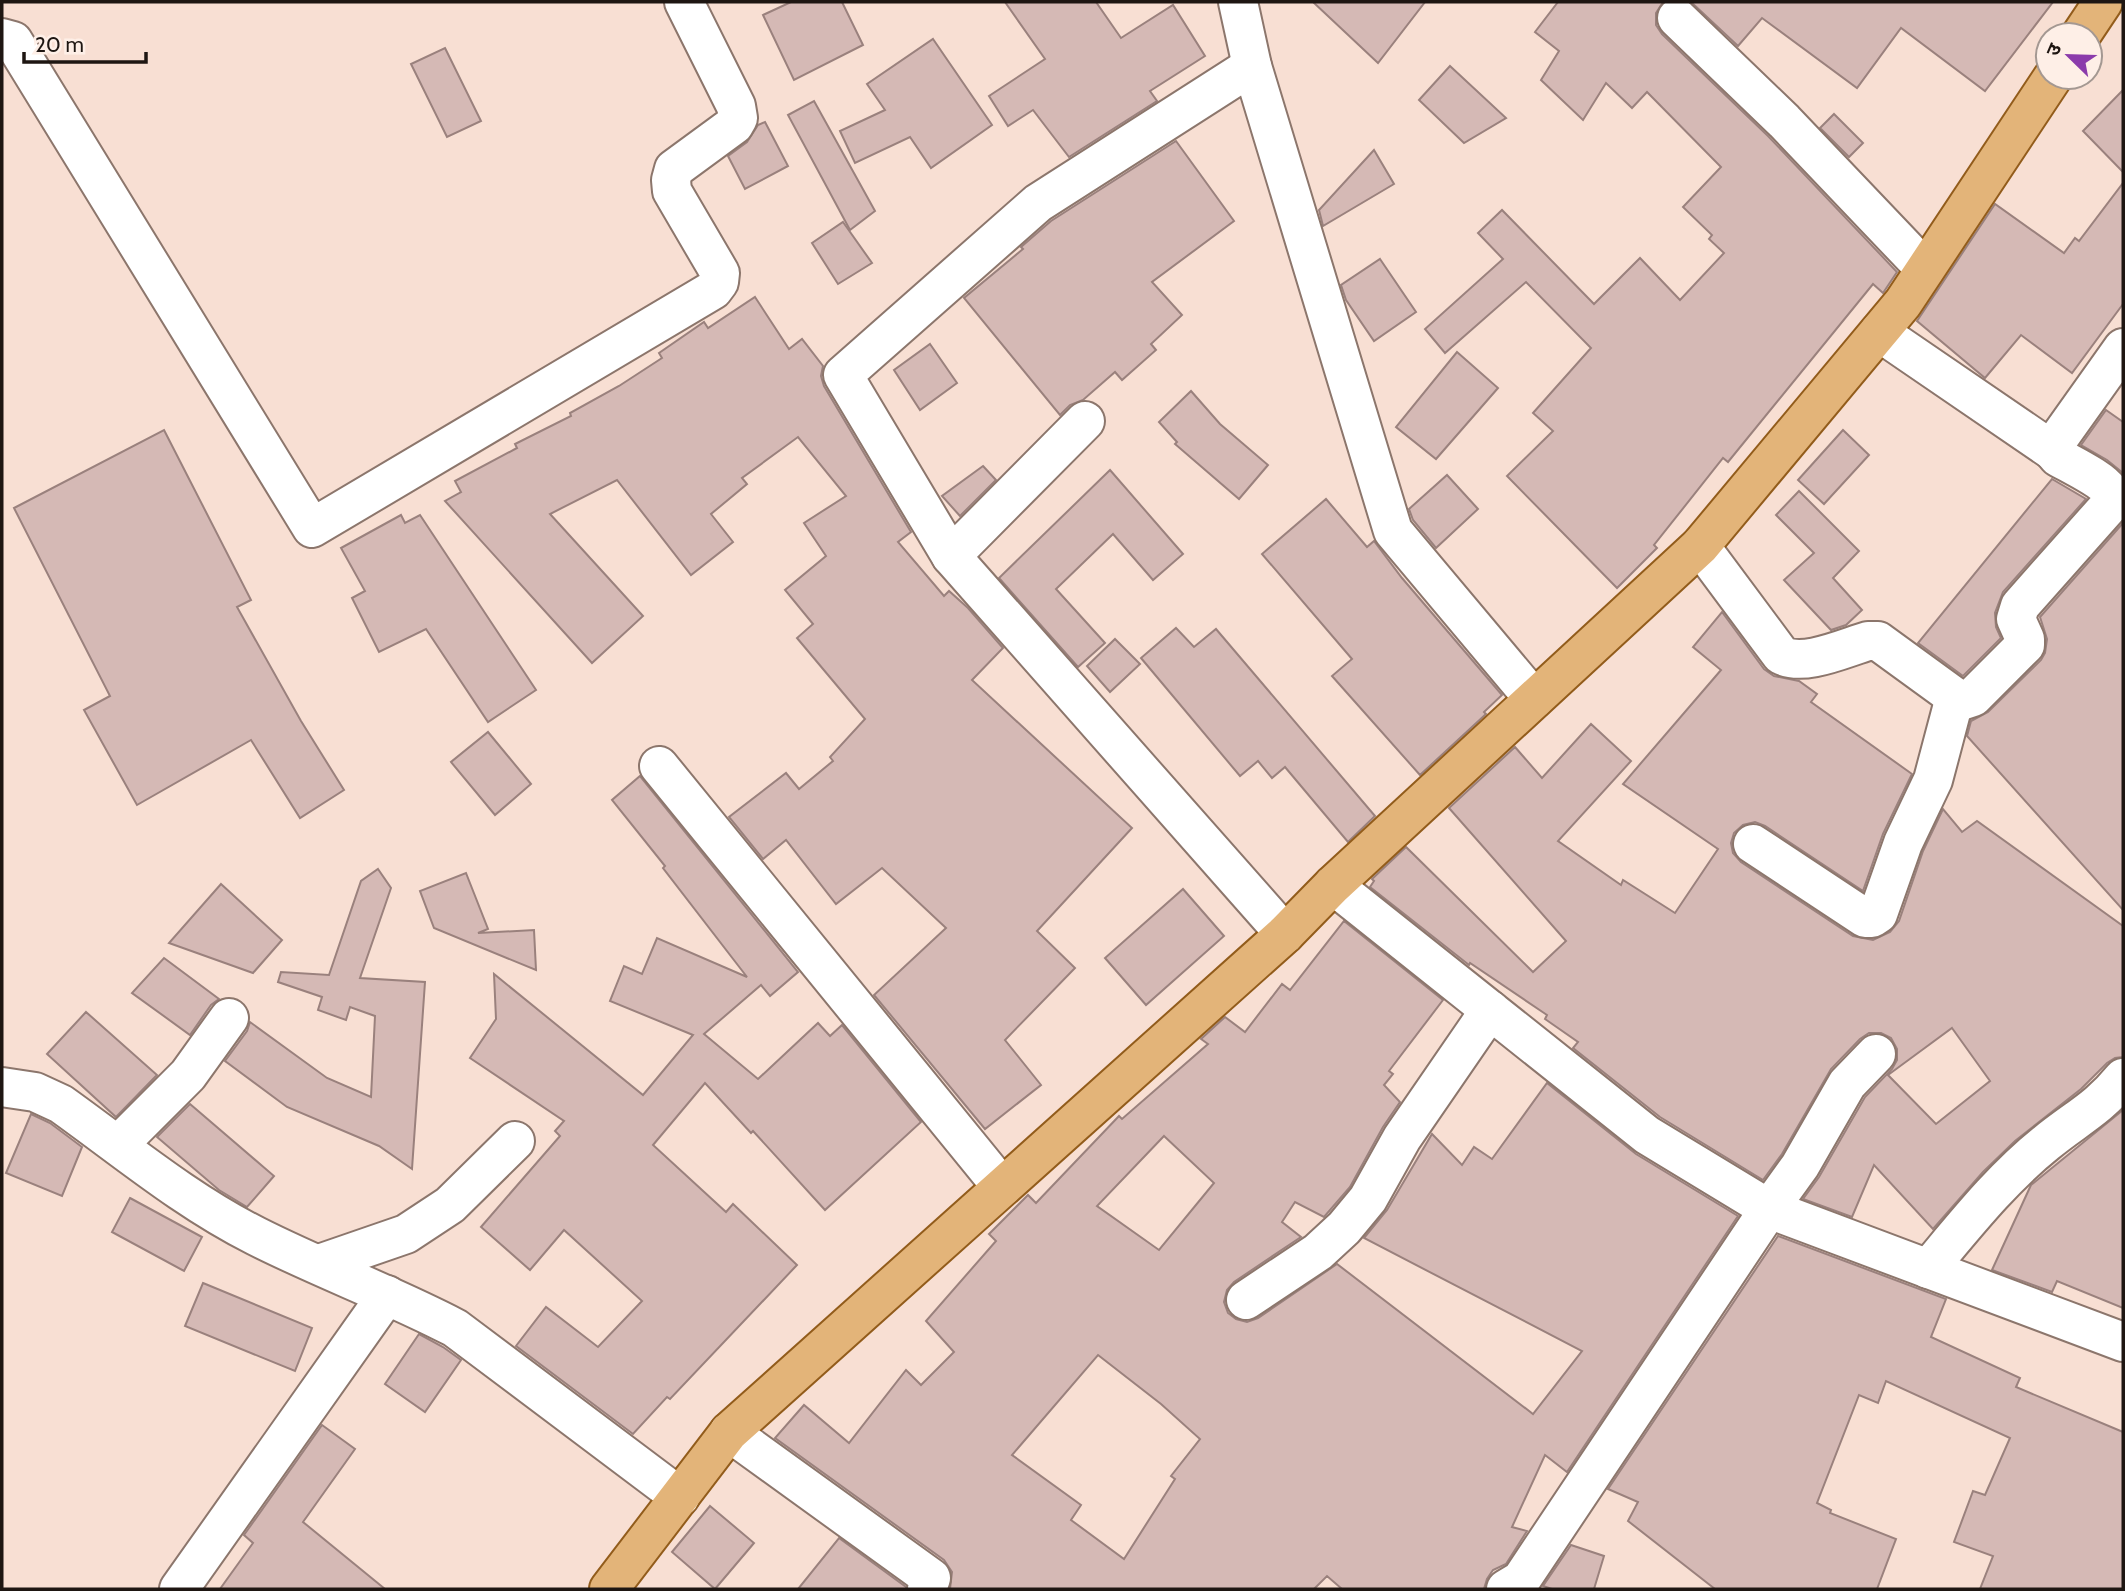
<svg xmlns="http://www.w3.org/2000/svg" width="2125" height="1591" font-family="Cabin,'Noto Sans Devanagari',sans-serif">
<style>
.building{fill:#d5b9b5;stroke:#9a817d;stroke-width:2;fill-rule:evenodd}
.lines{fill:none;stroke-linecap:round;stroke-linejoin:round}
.minor-casing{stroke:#8c766c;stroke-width:42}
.major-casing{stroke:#925c1b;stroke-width:42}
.minor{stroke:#fff;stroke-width:38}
.major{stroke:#e3b479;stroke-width:38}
</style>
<rect width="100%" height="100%" fill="#f8dfd3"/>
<g class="building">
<path d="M 791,2 L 842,2 L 863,45 L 794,80 L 763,15 Z"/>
<path d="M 1005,2 L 1096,2 L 1121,38 L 1173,5 L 1205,56 L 1150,91 L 1157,101 L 1069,157 L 1033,110 L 1008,126 L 989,96 L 1045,59 Z"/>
<path d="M 1313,2 L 1425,2 L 1378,63 Z"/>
<path d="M 1558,2 L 1663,2 L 1656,13 L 1656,25 L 1662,34 L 1768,136 L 1897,272 L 1883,293 L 1873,284 L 1728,462 L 1723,458 L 1654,545 L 1657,548 L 1617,588 L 1507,476 L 1553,431 L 1533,413 L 1591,348 L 1526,282 L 1445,353 L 1425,329 L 1503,259 L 1478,233 L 1502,210 L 1594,304 L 1640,258 L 1680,300 L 1724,253 L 1709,239 L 1712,235 L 1683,207 L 1721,167 L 1647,92 L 1632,108 L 1606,83 L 1583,120 L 1541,80 L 1559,51 L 1535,32 Z"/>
<path d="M 1691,2 L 2053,2 L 1985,91 L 1901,28 L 1857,88 L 1762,18 L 1738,46 Z"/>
<path d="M 933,39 L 992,125 L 931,168 L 910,137 L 855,163 L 840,131 L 885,110 L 867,84 Z"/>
<path d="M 445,48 L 481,121 L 447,137 L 411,64 Z"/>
<path d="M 1450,66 L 1506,118 L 1464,143 L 1419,100 Z"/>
<path d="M 2123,90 L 2123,172 L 2083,131 Z"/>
<path d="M 814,101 L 875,211 L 850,230 L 788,115 Z"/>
<path d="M 1834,114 L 1863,143 L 1849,157 L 1820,128 Z"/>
<path d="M 765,122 L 788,166 L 745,189 L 728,156 L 747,142 L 758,125 Z"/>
<path d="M 1176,141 L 1234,221 L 1152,282 L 1182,315 L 1151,344 L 1156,350 L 1122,380 L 1115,372 L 1083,400 L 1070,405 L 1060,415 L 964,298 L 1023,249 L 1021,247 L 1051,221 Z"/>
<path d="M 1374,150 L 1394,184 L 1323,226 L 1319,210 Z"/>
<path d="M 2123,183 L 2123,304 L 2072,373 L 2021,335 L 1985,378 L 1917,321 L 1995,204 L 2064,253 L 2075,238 L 2079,241 Z"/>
<path d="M 843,222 L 872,263 L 838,284 L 812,243 Z"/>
<path d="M 1380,259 L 1416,312 L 1374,341 L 1346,300 L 1341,285 Z"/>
<path d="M 755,297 L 789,349 L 802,339 L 823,366 L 821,376 L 824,386 L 911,532 L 898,542 L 944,596 L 949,591 L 968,608 L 1003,648 L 972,680 L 1132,828 L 1037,931 L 1075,968 L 1005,1040 L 1041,1085 L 985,1129 L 874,995 L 946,928 L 882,868 L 836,904 L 786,840 L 763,859 L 729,817 L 786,773 L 799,789 L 833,761 L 830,757 L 865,719 L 797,638 L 813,624 L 785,590 L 826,556 L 804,523 L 846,496 L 798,437 L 742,478 L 747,484 L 711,514 L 733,542 L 691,575 L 617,480 L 550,514 L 643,616 L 592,663 L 445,501 L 461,492 L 455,481 L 517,448 L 515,444 L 571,416 L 570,413 L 619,386 L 662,358 L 659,353 L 704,322 L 708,328 Z"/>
<path d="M 930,344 L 957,383 L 920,410 L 894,370 Z"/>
<path d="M 1457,352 L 1498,388 L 1436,459 L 1396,427 Z"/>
<path d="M 1191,391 L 1220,424 L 1268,465 L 1239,499 L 1175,444 L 1177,442 L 1159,422 Z"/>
<path d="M 2106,410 L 2123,422 L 2123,473 L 2107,460 L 2081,445 Z"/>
<path d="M 164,430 L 251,600 L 237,607 L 301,721 L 344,790 L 300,818 L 251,740 L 137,805 L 84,710 L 110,696 L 14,508 Z"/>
<path d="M 1843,430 L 1869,455 L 1824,504 L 1798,480 Z"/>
<path d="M 983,466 L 996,480 L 960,516 L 942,496 Z"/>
<path d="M 1110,470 L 1183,554 L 1153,580 L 1113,534 L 1056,589 L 1105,643 L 1078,667 L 999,578 Z"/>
<path d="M 1447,475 L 1478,509 L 1436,548 L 1413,520 L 1409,509 Z"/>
<path d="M 2052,479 L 2086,499 L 2003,592 L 1995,613 L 1996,627 L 2001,638 L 1963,676 L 1918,643 Z"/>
<path d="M 1799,491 L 1859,551 L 1833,578 L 1862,610 L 1846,625 L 1831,630 L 1784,580 L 1814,553 L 1776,515 Z"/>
<path d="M 1326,499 L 1367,547 L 1374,541 L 1402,578 L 1502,695 L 1484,712 L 1486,714 L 1420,775 L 1332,676 L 1352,659 L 1262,554 Z"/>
<path d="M 401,515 L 405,523 L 420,515 L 536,690 L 488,722 L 426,629 L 379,652 L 352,598 L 365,591 L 341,548 Z"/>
<path d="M 2123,523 L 2123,910 L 1967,736 L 1971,721 L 1988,712 L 2041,660 L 2045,653 L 2047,639 L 2040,617 Z"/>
<path d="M 1722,612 L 1764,669 L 1774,676 L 1799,681 L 1817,694 L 1811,702 L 1912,774 L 1883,834 L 1863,891 L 1765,826 L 1755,822 L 1743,825 L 1734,833 L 1731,843 L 1733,853 L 1741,862 L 1853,936 L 1873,940 L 1890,932 L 1899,921 L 1923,851 L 1943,809 L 1962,832 L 1977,821 L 2123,926 L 2123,1057 L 2115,1058 L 2107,1063 L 2081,1089 L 2015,1141 L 1983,1172 L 1933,1229 L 1874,1165 L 1852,1217 L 1803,1199 L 1819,1177 L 1865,1097 L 1892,1069 L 1897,1060 L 1897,1049 L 1891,1038 L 1881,1033 L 1869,1033 L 1860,1039 L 1831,1069 L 1782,1154 L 1763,1180 L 1660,1117 L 1573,1048 L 1578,1042 L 1545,1019 L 1547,1015 L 1470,963 L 1469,965 L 1370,887 L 1374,881 L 1372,879 L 1406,847 L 1533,972 L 1566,941 L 1449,808 L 1515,747 L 1542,778 L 1591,724 L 1631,761 L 1558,841 L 1621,885 L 1623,880 L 1675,913 L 1718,849 L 1623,784 L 1721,670 L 1693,647 ZM 1952,1028 L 1990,1081 L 1936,1124 L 1888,1075 Z"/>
<path d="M 1176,628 L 1194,647 L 1216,629 L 1375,816 L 1348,842 L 1285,767 L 1272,778 L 1258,761 L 1240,776 L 1141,658 Z"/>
<path d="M 1115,639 L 1140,664 L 1110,692 L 1087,666 Z"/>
<path d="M 488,732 L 531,784 L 495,815 L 451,762 Z"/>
<path d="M 640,776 L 798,972 L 770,996 L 761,985 L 704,1034 L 758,1079 L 818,1023 L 830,1036 L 842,1025 L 921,1122 L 825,1210 L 753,1131 L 751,1133 L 705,1083 L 653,1145 L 726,1212 L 733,1204 L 797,1265 L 670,1399 L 667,1397 L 633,1434 L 516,1346 L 546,1307 L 598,1347 L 642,1301 L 564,1230 L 530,1270 L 481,1227 L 560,1136 L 555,1131 L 564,1121 L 470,1058 L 496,1019 L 494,974 L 643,1095 L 693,1035 L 610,1001 L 624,966 L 642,974 L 657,938 L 747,977 L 663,868 L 665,866 L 612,800 Z"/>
<path d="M 378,869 L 391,888 L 360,978 L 425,982 L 412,1169 L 379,1146 L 287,1107 L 225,1061 L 247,1031 L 250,1022 L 327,1078 L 371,1097 L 375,1016 L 350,1007 L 346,1020 L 318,1010 L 322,997 L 278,982 L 281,972 L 329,975 L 361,881 Z"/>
<path d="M 466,873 L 488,929 L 478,933 L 534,930 L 536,970 L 434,928 L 420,891 Z"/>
<path d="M 221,884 L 282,940 L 253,973 L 169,943 Z"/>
<path d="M 1183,889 L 1224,936 L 1146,1005 L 1105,958 Z"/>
<path d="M 1344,921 L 1443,1000 L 1389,1071 L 1393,1074 L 1384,1085 L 1400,1102 L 1383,1127 L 1350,1187 L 1324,1217 L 1295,1202 L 1282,1222 L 1301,1237 L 1234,1282 L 1227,1290 L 1224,1302 L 1228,1313 L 1236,1319 L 1247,1322 L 1258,1318 L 1337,1264 L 1533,1414 L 1582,1351 L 1364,1238 L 1387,1210 L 1432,1134 L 1462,1165 L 1474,1147 L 1492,1159 L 1547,1083 L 1636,1154 L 1738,1216 L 1567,1472 L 1545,1455 L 1512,1527 L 1527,1531 L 1506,1564 L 1493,1570 L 1487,1579 L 1484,1589 L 1342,1589 L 1327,1576 L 1314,1589 L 950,1589 L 952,1572 L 944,1560 L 775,1438 L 804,1405 L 849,1443 L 906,1370 L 921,1385 L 954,1352 L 926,1321 L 996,1241 L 989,1234 L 1028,1195 L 1036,1203 L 1119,1116 L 1122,1119 L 1208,1044 L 1201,1039 L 1225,1017 L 1245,1032 L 1282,984 L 1290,990 ZM 1164,1136 L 1214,1183 L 1159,1250 L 1097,1206 ZM 1098,1355 L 1161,1404 L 1200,1439 L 1171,1476 L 1175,1479 L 1124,1559 L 1071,1520 L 1081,1505 L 1012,1455 Z"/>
<path d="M 164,958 L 219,999 L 211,1005 L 190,1035 L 132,993 Z"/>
<path d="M 86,1012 L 157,1075 L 116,1117 L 47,1054 Z"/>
<path d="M 190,1104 L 274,1176 L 247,1207 L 219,1190 L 157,1137 Z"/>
<path d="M 2123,1110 L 2123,1308 L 2057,1281 L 2052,1292 L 1992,1270 L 2031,1185 Z"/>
<path d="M 31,1114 L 50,1123 L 82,1147 L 62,1196 L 6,1173 Z"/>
<path d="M 130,1198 L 202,1237 L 184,1271 L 112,1232 Z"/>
<path d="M 1778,1236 L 1946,1299 L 1931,1337 L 2020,1378 L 2016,1387 L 2123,1432 L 2123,1589 L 1980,1589 L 1993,1556 L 1954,1542 L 1973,1491 L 1985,1495 L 2010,1438 L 1886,1381 L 1878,1403 L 1859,1395 L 1817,1503 L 1831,1510 L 1830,1513 L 1896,1539 L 1877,1589 L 1715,1589 L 1628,1521 L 1638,1502 L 1608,1489 Z"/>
<path d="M 203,1283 L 312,1328 L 295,1371 L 185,1326 Z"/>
<path d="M 419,1334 L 443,1347 L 461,1360 L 425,1412 L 385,1384 Z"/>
<path d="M 322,1425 L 355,1449 L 303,1522 L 385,1589 L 220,1589 L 253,1543 L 244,1535 Z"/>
<path d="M 710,1506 L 754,1543 L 715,1589 L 672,1552 Z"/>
<path d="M 839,1538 L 906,1587 L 906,1589 L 798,1589 Z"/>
<path d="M 1571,1545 L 1604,1556 L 1594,1589 L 1552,1589 L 1543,1586 Z"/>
</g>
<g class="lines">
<defs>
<g id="minor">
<path d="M 1238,2 L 1252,66 L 1393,531 L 1534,699"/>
<path d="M 1677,18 L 1784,121 L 1925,269"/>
<path d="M 2,38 L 13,41 L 312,528 L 713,290 L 719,282 L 720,273 L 672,191 L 671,180 L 674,169 L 734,125 L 738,118 L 736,106 L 684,2"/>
<path d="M 1252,66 L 1038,203 L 843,375 L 951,556 L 1285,934"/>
<path d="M 1879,332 L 2053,451"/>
<path d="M 1700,546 L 1781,655 C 1804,667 1844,648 1868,641 L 1878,641 L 1955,697 L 1964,700 L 1973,697 L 2025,645 L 2025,639 L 2016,619 L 2020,606 L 2107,508 C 2109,503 2112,497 2110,492 C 2104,480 2070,464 2058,457 L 2053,451 L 2054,445 L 2123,348"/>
<path d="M 951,556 L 1085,421"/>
<path d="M 659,766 L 1002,1187"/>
<path d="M 1753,844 L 1865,918 L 1872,918 L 1878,914 L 1903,843 L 1933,780 L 1955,697"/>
<path d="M 1333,885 L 1647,1135 L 1769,1209 L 2123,1342"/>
<path d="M 2,1087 L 35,1092 L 61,1104 C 124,1149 186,1201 256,1236 C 321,1269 390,1294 455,1328 L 680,1497"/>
<path d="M 118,1145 L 188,1075 L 229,1018"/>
<path d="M 319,1264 L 406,1234 L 450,1205 L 515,1141"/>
<path d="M 1928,1269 C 1965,1225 2001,1179 2046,1143 C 2075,1119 2098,1109 2123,1078"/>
<path d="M 1246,1300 L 1318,1252 L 1344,1228 L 1368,1199 L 1402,1138 L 1490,1010"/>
<path d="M 729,1432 L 931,1578 L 927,1589"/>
<path d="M 179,1589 L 387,1295"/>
<path d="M 1506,1589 L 1521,1580 L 1769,1209 L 1800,1166 L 1847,1084 L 1876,1054"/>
</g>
<g id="major">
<path d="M 2081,35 L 2103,2"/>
<path d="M 609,1589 L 729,1432 L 1285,934 L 1333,885 L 1700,546 L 1903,303 L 2053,77"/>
</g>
</defs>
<use href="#minor" class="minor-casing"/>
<use href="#major" class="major-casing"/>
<use href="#minor" class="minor"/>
<use href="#major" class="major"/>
</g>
<rect width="2125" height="1591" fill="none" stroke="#1e1612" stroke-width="7"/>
<g transform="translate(2069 56) rotate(293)"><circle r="33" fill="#feefe7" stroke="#a49892" stroke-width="2"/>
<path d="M0-5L12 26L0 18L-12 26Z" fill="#8b3bab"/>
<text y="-10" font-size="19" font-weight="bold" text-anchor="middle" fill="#1e1612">उ</text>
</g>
<path d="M24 52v10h122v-10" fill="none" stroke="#1e1612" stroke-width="3.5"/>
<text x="35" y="52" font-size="21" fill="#1e1612" stroke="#feefe7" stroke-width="5" paint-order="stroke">20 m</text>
</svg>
